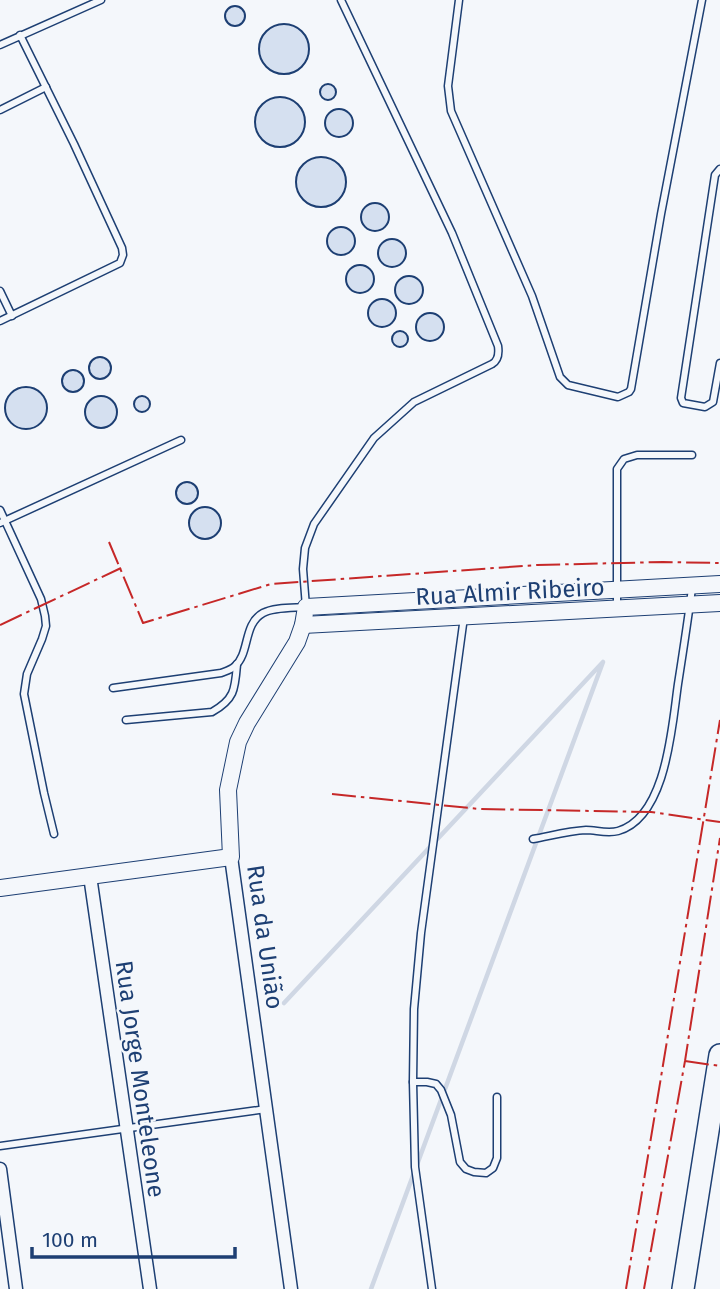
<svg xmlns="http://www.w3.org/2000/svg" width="720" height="1289" font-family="'Fira Sans',sans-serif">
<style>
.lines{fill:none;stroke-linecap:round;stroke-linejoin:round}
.stream{stroke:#cfd7e4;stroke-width:4.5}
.building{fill:#d5e0f0;stroke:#1d3f73;stroke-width:2}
.service-casing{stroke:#1d3f73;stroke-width:9}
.minor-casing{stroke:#1d3f73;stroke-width:15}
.tertiary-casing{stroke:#1d3f73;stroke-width:18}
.trunk-casing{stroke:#1d3f73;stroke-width:24}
.service{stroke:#f4f7fb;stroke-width:6}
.minor{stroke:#f4f7fb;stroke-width:12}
.tertiary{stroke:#f4f7fb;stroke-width:16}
.trunk{stroke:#f4f7fb;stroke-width:21}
.power{stroke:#c62828;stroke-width:2;stroke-dasharray:24 5 3.5 5;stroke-linecap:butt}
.labels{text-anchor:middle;stroke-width:5;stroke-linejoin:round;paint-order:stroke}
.street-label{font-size:24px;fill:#1d3f73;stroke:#f4f7fb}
</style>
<rect width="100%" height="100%" fill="#f4f7fb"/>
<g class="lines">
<path class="stream" d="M 284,1003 L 603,662 L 371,1289"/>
</g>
<g class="building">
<circle cx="235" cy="16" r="10"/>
<circle cx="284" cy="49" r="25"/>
<circle cx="328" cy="92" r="8"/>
<circle cx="280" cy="122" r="25"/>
<circle cx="339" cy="123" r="14"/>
<circle cx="321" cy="182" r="25"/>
<circle cx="375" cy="217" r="14"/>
<circle cx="341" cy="241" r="14"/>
<circle cx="392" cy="253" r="14"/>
<circle cx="360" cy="279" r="14"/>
<circle cx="409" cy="290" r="14"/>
<circle cx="382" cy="313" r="14"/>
<circle cx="430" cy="327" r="14"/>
<circle cx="400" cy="339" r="8"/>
<circle cx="100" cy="368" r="11"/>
<circle cx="73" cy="381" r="11"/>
<circle cx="26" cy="408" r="21"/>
<circle cx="142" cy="404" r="8"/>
<circle cx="101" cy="412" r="16"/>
<circle cx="187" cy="493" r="11"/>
<circle cx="205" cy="523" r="16"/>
</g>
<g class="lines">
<defs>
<g id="service">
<path d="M 459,0 L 448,86 L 451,111 L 532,296 L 560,377 L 568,385 L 618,397 L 629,392 L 631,389 L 661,214 L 702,0"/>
<path d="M 0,45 L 101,0"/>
<path d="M 0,110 L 46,87"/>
<path d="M 720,169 L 715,175 L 681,398 L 683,403 L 705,407 L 713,402 L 720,363"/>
<path d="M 0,291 L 12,316"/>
<path d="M 0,321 L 120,263 L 123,255 L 122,248 L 74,144 L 20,35"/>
<path d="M 0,510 L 41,599 L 45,616 L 46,626 L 42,639 L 27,674 L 24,694 L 44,793 L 54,834"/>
<path d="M 0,523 L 181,440"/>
<path d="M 617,606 L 617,469 L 624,459 L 637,455 L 692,455"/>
<path d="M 113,688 L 221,673 C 226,671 231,670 235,666 C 250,653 243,624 263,613 C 274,607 293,608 306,607 L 303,569 L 305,548 L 314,524 L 374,438 L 414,402 L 492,364 C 499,360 499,353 498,346 L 452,233 L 341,0"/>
<path d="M 126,720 L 212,712 C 235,699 235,689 237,664"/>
<path d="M 533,839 C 550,836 568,831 586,830 C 596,830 607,834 618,831 C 667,817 672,725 678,684 C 683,652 688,620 692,588"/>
<path d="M 413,1082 L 427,1082 L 436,1084 L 441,1090 L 451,1115 L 460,1162 L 466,1169 L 474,1172 L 486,1173 L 493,1168 L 497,1158 L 497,1097"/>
<path d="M 0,1146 L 266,1109"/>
<path d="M 432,1289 L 415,1167 L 413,1082 L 414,1009 L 421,933 L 464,617"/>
</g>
<g id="minor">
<path d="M 231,857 L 291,1289"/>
<path d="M 90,876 L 150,1289"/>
<path d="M 0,1169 L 16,1289"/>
</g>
<g id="tertiary">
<path d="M 303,625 L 720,603"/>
<path d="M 0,888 L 231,857 L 228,790 L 238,742 L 247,723 L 297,642 L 303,625 L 306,607 L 720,584"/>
</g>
<path id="trunk" d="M 683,1289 L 720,1055"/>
</defs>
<use href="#service" class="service-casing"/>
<use href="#minor" class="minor-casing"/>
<use href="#tertiary" class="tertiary-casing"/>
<use href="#trunk" class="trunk-casing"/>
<use href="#service" class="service"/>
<use href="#minor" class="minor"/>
<use href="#tertiary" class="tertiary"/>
<use href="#trunk" class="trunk"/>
<g class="power">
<path d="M 109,542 L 143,623 L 271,584 L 537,565 L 663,562 L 720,563"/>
<path d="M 0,625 L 121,568"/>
<path d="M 332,794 L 479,809 L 651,812 L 720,822"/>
<path d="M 685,1061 L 720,1066"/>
<path d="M 626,1289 L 720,720"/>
<path d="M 644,1289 L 685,1061 L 720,838"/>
</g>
</g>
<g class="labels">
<g class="street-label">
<text transform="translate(510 592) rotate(-3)" y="8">Rua Almir Ribeiro</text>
<text transform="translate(265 937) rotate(82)" y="8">Rua da União</text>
<text transform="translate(140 1079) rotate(82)" y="8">Rua Jorge Monteleone</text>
</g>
</g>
<path d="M32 1247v10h203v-10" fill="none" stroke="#1d3f73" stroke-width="3.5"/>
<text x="42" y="1247" font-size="21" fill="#1d3f73" stroke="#f4f7fb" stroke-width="5" paint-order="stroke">100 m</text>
</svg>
